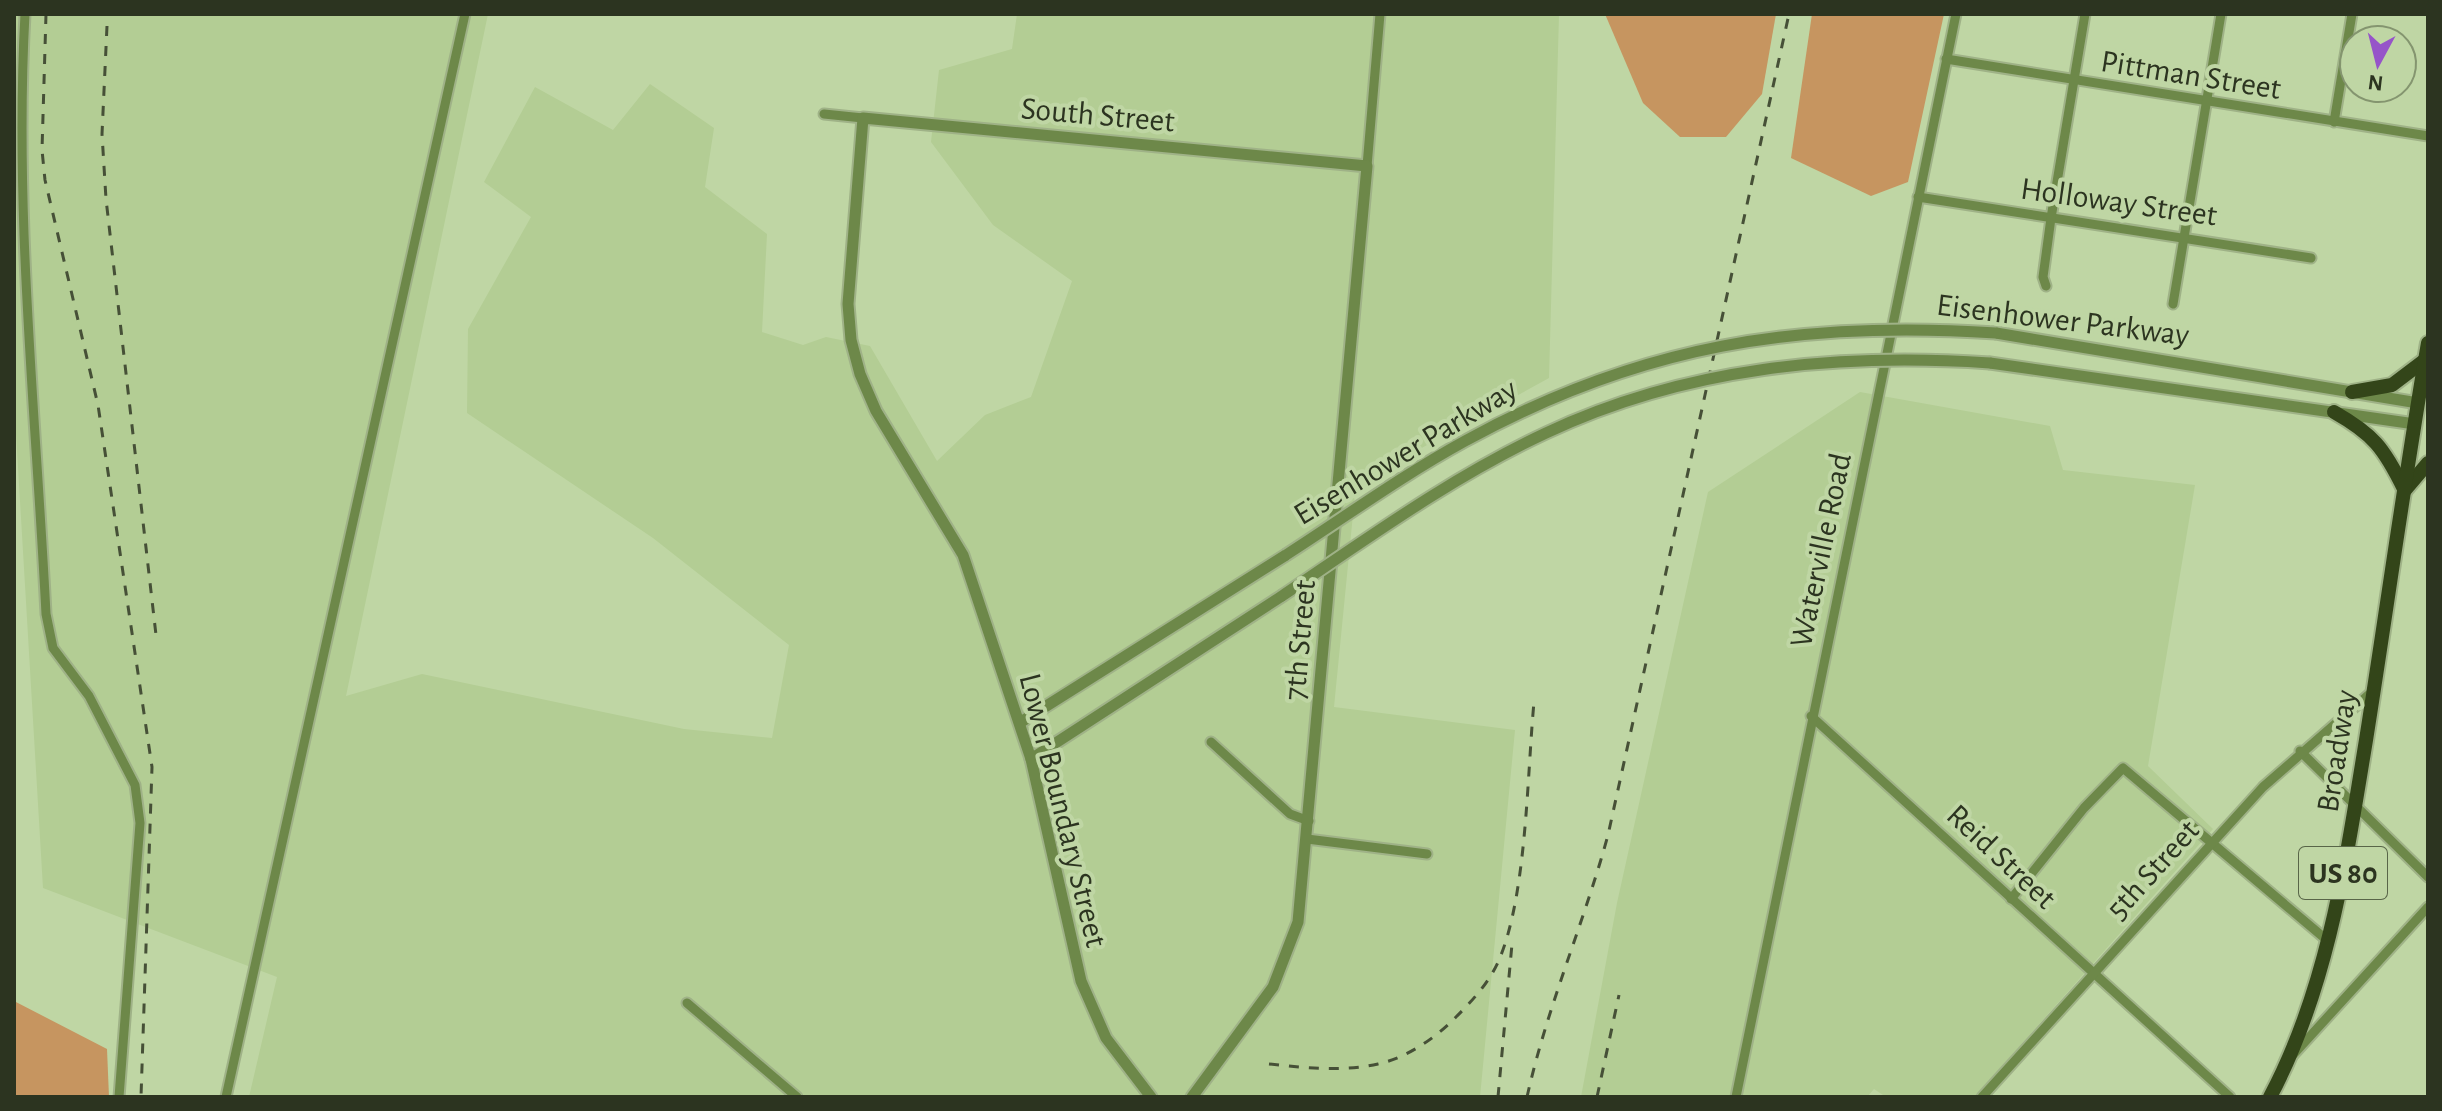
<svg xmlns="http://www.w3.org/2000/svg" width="2442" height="1111" font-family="'Alegreya Sans',sans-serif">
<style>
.built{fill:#b3cd94}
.green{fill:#c69560}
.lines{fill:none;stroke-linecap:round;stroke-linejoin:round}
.minor-casing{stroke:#9fb287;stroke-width:13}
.tertiary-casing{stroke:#9fb287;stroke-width:15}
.primary-casing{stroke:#9fb287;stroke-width:18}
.minor{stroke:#6d8849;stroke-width:9}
.tertiary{stroke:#6d8849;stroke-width:11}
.primary{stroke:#334519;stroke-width:14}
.rail{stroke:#465037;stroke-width:3;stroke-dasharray:10 10;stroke-linecap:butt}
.tertiary-bridge-casing{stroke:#9fb287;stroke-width:15;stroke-linecap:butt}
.tertiary-bridge{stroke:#6d8849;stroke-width:11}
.labels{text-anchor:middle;stroke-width:8;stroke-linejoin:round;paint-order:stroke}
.shield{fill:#bfd6a4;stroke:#586548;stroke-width:2}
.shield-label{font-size:30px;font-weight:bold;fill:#2c3420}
.street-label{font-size:32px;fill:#2c3420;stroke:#bfd6a4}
</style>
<rect width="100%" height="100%" fill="#bfd6a4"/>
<g class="built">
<path d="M 14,14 L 488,14 L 346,696 L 422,674 L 684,729 L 772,738 L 789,645 L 653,538 L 467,413 L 468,329 L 531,217 L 484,182 L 535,87 L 613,130 L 650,84 L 714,128 L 705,187 L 767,234 L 762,332 L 803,345 L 826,337 L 870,346 L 937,461 L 985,415 L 1031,397 L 1072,281 L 993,225 L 931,142 L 939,70 L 1012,49 L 1017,14 L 1559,14 L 1549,378 L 1356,484 L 1334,707 L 1515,730 L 1480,1097 L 249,1097 L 277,977 L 43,888 L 14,400 Z"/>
<path d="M 1860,392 L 2050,426 L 2063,470 L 2195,485 L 2148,766 L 2213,829 L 1974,1097 L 1886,1097 L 1874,1089 L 1867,1097 L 1581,1097 L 1617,903 L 1708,492 Z"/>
</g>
<g class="green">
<path d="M 1605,14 L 1776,14 L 1762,94 L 1726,137 L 1680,137 L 1643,103 Z"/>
<path d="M 1812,14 L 1944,14 L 1908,182 L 1871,196 L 1791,158 Z"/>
<path d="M 14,1001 L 107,1049 L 109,1097 L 14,1097 Z"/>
</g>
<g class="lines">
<defs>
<g id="minor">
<path d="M 25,14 C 14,212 36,416 46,614 L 53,648 L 89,696 L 135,785 L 140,823 L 119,1097"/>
<path d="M 1946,59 L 2428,136"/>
<path d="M 824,114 L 863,118"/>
<path d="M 2334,122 L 2352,14"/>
<path d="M 1367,166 L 1380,14"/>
<path d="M 1918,197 L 2311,258"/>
<path d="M 2046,286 L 2043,277 L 2051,218 L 2085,14"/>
<path d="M 2173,304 L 2221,14"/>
<path d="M 1811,716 L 2230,1097"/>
<path d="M 1211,742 L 1290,814 L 1309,821"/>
<path d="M 2300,751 L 2428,877"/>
<path d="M 1307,839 L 1427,854"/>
<path d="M 2011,899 L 2084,808 L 2123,768 L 2328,941"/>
<path d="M 687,1003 L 797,1097"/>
<path d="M 2292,1056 L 2428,907"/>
<path d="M 226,1097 L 465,14"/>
<path d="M 1736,1097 L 1956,14"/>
<path d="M 1982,1097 L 2263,787 L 2373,691"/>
</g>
<g id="tertiary">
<path d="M 1996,333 L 2418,403"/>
<path d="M 1990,363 L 2415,424"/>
<path d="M 1021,722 L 1286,555"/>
<path d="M 1031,759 L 1282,596"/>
<path d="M 1151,1097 L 1106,1038 L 1081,981 L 1031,759 L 963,555 L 876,411 L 860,374 L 851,340 L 848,304 L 863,118 L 1367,166 L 1298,922 L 1273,987 L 1192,1097"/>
</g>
<g id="primary">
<path d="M 2352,392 L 2392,385 L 2425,360"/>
<path d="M 2334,412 C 2373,434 2384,448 2404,489"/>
<path d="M 2405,490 L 2428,463"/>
<path d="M 2270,1097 C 2328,988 2346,861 2366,740 C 2387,608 2405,475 2428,343"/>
</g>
</defs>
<use href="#minor" class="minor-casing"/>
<use href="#tertiary" class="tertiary-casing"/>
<use href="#primary" class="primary-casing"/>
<use href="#minor" class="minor"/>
<use href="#tertiary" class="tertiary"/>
<use href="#primary" class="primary"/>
<g class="rail">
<path d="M 46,14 L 42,150 L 45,180 L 98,405 L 152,767 L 141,1097"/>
<path d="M 107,26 L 102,134 L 106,199 L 156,635"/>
<path d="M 1269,1064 C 1306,1068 1342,1072 1378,1064 C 1405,1058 1431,1041 1451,1022 C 1470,1003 1488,985 1499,960 C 1527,894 1527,775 1534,702"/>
<path d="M 1498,1097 L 1512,944"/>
<path d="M 1527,1097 C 1547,1007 1584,923 1608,835 L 1789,14"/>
<path d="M 1597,1097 L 1619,995"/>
</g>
<defs>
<g id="tertiary-bridge">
<path d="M 1286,555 C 1345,517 1403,475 1465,441 C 1640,345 1799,320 1996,333"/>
<path d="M 1282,596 C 1368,538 1452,477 1546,433 C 1686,367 1838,353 1990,363"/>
</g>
</defs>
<use href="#tertiary-bridge" class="tertiary-bridge-casing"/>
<use href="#tertiary-bridge" class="tertiary-bridge"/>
</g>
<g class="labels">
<rect class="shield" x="2299" y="847" width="88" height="52" rx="6"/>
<g class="shield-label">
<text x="2343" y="883">US 80</text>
</g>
<g class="street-label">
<text transform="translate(2191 74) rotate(9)" y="11">Pittman Street</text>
<text transform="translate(1098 114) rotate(5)" y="11">South Street</text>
<text transform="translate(2119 201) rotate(8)" y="11">Holloway Street</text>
<text transform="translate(2063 319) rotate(7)" y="11">Eisenhower Parkway</text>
<text transform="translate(1405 451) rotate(-31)" y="11">Eisenhower Parkway</text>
<text transform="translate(1820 550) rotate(-78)" y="11">Waterville Road</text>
<text transform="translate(1299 640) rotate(-85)" y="11">7th Street</text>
<text transform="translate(2336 751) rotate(-81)" y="11">Broadway</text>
<text transform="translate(1064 810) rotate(76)" y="11">Lower Boundary Street</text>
<text transform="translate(2002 856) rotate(43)" y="11">Reid Street</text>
<text transform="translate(2152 869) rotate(-48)" y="11">5th Street</text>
</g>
</g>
<rect width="2442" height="1111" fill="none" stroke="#2c3420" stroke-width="32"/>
<g transform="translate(2378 64) rotate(187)"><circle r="38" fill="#bfd6a4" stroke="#84956f" stroke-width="2"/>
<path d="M0-6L14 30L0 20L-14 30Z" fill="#9654c9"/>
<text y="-12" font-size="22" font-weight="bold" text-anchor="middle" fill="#2c3420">N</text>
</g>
</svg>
